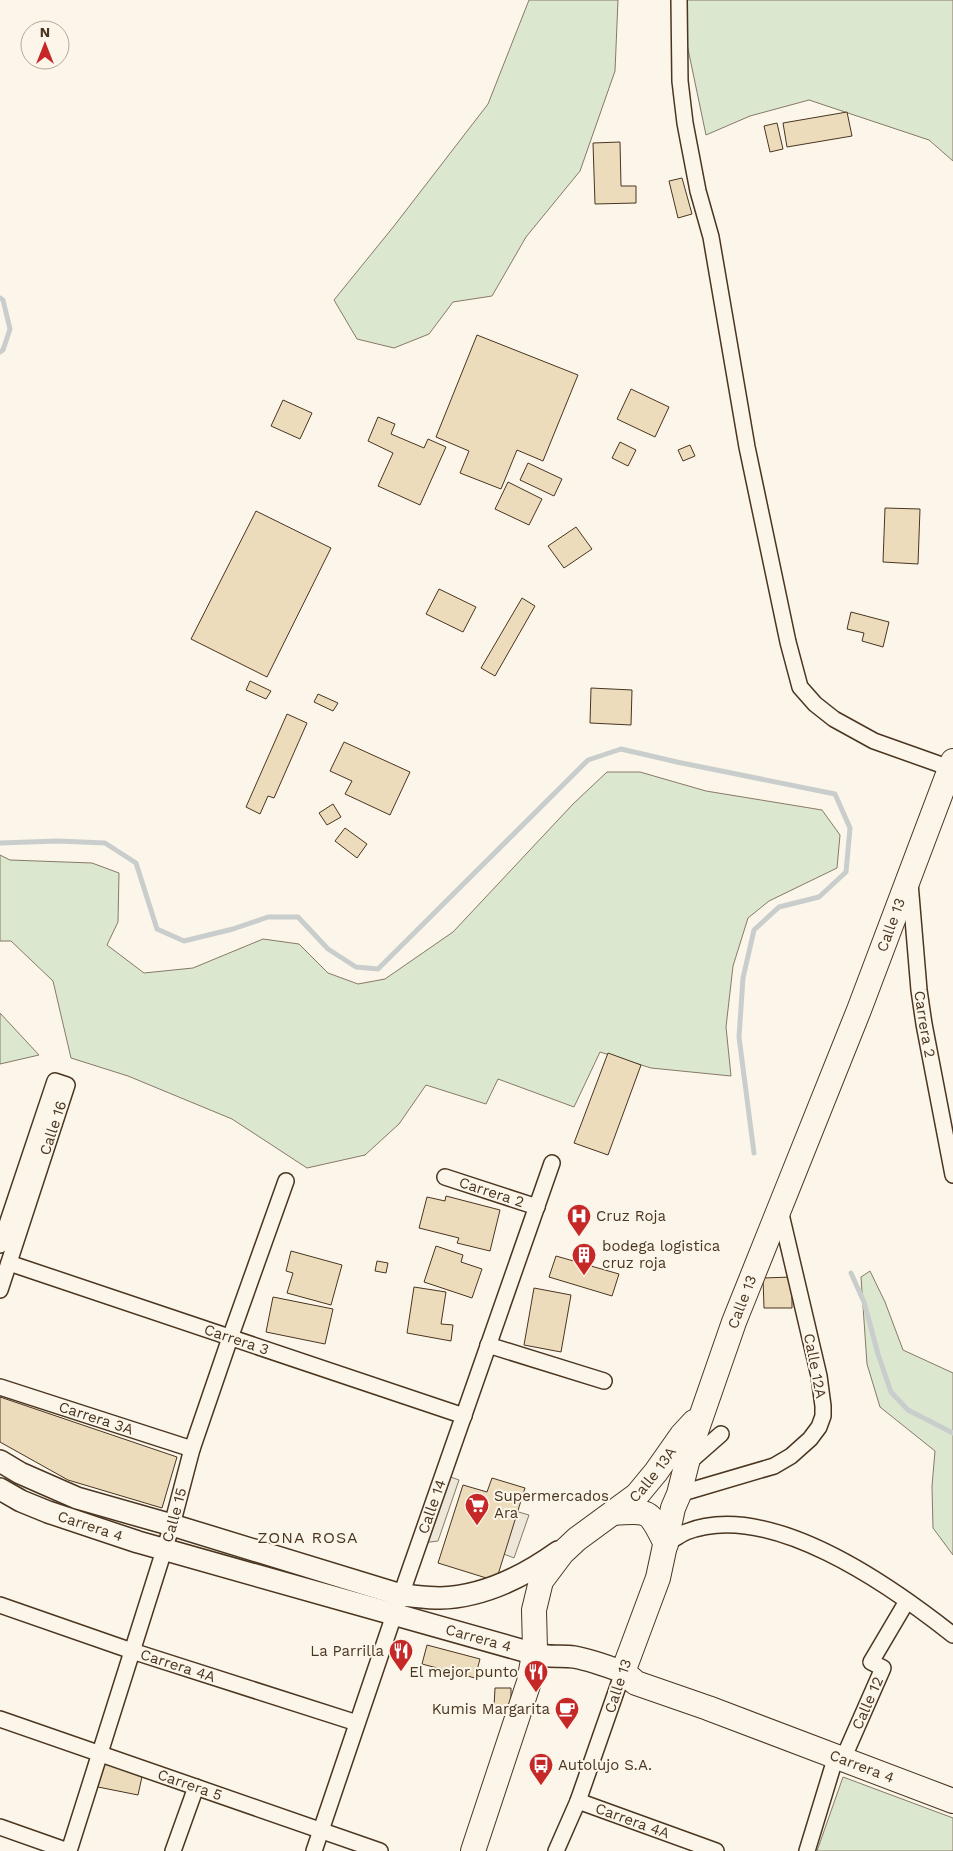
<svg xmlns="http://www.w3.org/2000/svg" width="953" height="1851" font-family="'Work Sans',sans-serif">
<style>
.green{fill:#dce7d0;stroke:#887966}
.parking{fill:#ede7d9;stroke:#887966}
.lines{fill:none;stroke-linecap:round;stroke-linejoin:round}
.stream{stroke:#c9cecd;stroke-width:5}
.building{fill:#ecdcbc;stroke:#4a3520}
.street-casing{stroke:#4a3520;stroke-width:18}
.secondary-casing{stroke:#4a3520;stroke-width:24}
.primary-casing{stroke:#4a3520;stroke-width:26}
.street{stroke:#fbf6e9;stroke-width:15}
.secondary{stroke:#fbf6e9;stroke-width:21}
.primary{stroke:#fbf6e9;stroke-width:24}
.labels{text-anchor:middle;stroke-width:4;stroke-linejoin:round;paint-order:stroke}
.street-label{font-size:15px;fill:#4a3520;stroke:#fbf6e9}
.poi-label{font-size:15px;fill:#4a3520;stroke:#fbf6e9;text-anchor:start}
.neighbourhood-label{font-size:16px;letter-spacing:1px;fill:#4a3520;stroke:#fbf6e9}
</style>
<rect width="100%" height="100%" fill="#fbf6e9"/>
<g class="green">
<path d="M 529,0 L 618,0 L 615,71 L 580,171 L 526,237 L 492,296 L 453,302 L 429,334 L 394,348 L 357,339 L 334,300 L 394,226 L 488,104 Z"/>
<path d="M 685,0 L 953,0 L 953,161 L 929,140 L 809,100 L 750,116 L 706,135 L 684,30 Z"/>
<path d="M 607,772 L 640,772 L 706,791 L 822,810 L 840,835 L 837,868 L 769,901 L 748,918 L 733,966 L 726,1027 L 731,1076 L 651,1068 L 600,1052 L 574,1107 L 498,1079 L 486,1104 L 426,1085 L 399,1124 L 365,1155 L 307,1168 L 232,1119 L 128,1076 L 71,1058 L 53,981 L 11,941 L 0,941 L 0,855 L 10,860 L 92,863 L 119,873 L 118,922 L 107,945 L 144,973 L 193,968 L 263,939 L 299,944 L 328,973 L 358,984 L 385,979 L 453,932 L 573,804 Z"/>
<path d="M 0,1013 L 39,1055 L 0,1064 Z"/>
<path d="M 870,1271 L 885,1302 L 903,1350 L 953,1373 L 953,1555 L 933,1528 L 932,1486 L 935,1451 L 880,1407 L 867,1364 L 861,1277 Z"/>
<path d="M 843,1777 L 953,1818 L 953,1851 L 817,1851 Z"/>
</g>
<g class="parking">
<path d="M 445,1475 L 459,1480 L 438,1541 L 422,1543 Z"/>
<path d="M 515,1511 L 529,1515 L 514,1558 L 501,1553 Z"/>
</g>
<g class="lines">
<g class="stream">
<path d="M 0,298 L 3,300 L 10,329 L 3,350 L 0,352"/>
<path d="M 0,843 L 58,841 L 105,843 L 136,863 L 157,929 L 184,941 L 233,929 L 268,917 L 298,917 L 328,949 L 356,967 L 378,969 L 588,760 L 621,749 L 677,762 L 835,794 L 850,828 L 846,872 L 819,897 L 779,907 L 754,930 L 743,978 L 739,1037 L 754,1153"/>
<path d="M 851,1273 L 864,1302 L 878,1354 L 891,1392 L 908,1410 L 953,1433"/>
</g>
</g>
<g class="building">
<path d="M 847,112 L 852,136 L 787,147 L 783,123 Z"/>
<path d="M 777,123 L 783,149 L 770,152 L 764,126 Z"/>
<path d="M 620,142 L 621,186 L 636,186 L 636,203 L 595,204 L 593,143 Z"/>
<path d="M 682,178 L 692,214 L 678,218 L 669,181 Z"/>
<path d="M 477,335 L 578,375 L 543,461 L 517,450 L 501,489 L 460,473 L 469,451 L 436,437 Z"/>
<path d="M 631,389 L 669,407 L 655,437 L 617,419 Z"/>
<path d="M 283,400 L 312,413 L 300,439 L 271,426 Z"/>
<path d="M 378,417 L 395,424 L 391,434 L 424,448 L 428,439 L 446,447 L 420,505 L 378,486 L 393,453 L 368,441 Z"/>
<path d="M 620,442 L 636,450 L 628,466 L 612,458 Z"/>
<path d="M 690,445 L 695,456 L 683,461 L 678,450 Z"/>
<path d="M 528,463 L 562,479 L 554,496 L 520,480 Z"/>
<path d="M 508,482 L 542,499 L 529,525 L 495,509 Z"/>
<path d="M 885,508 L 920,509 L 918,564 L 883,562 Z"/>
<path d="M 256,511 L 331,548 L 267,677 L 191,639 Z"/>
<path d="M 576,527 L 592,549 L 564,568 L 548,546 Z"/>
<path d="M 439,589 L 476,607 L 463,632 L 426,614 Z"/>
<path d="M 522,598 L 535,606 L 495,676 L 481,668 Z"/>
<path d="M 851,612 L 889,622 L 883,647 L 862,641 L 864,633 L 847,629 Z"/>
<path d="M 250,681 L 271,691 L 266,699 L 246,690 Z"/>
<path d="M 591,688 L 632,690 L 631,725 L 590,723 Z"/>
<path d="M 318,694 L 338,703 L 333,711 L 314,702 Z"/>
<path d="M 287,714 L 307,723 L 274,798 L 268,796 L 260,814 L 246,807 Z"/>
<path d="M 344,742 L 410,772 L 390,815 L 345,794 L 352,781 L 330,771 Z"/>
<path d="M 333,804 L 341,817 L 327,825 L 319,813 Z"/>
<path d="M 345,828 L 367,844 L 357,858 L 335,841 Z"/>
<path d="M 608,1053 L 641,1065 L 608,1155 L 574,1143 Z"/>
<path d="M 446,1196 L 500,1210 L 490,1251 L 457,1243 L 459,1238 L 419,1228 L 427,1197 L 445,1201 Z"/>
<path d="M 436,1246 L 463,1255 L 461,1262 L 482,1269 L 472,1298 L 424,1282 Z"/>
<path d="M 291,1251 L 342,1265 L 331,1305 L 287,1293 L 293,1273 L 286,1271 Z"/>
<path d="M 556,1256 L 619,1274 L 612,1296 L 549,1277 Z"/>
<path d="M 377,1261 L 388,1263 L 386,1273 L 375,1271 Z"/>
<path d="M 792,1277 L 792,1308 L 764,1308 L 763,1278 Z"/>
<path d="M 414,1287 L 446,1292 L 441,1324 L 453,1325 L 451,1341 L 407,1333 Z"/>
<path d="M 534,1288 L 571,1295 L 561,1352 L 524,1345 Z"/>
<path d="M 273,1297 L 333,1309 L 325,1344 L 266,1332 Z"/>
<path d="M 0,1397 L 177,1457 L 162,1508 L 68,1480 L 0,1442 Z"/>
<path d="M 492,1478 L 525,1488 L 496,1581 L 438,1563 L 463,1485 L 487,1492 Z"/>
<path d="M 427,1645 L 480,1659 L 475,1678 L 422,1664 Z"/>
<path d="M 495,1688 L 511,1688 L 511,1707 L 494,1707 Z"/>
<path d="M 103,1764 L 143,1772 L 138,1795 L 98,1787 Z"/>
</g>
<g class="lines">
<defs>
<g id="street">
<path d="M 679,0 L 680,81 L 685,123 L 698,191 L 711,237 L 747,447 L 788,642 L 800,687 L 815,704 L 834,719 L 874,741 L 950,768"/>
<path id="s1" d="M 910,883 L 919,990 L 924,1024 L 953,1175"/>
<path id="s2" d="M 445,1177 L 537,1207"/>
<path d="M 0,1245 L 55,1081 L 67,1085 L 0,1290"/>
<path id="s3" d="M 9,1263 L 464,1416"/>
<path d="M 488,1345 L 604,1381"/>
<path id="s4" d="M 0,1387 L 192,1449"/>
<path d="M 688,1463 L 721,1434"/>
<path d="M 679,1494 L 774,1466 L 791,1456 L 810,1439 L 819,1427 L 823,1416 L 823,1406 L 819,1376 L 780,1210"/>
<path d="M 666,1544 C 673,1540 679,1535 686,1532 C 769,1499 891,1586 953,1635"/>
<path id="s5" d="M 0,1605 L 132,1651 L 357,1723"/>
<path id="s6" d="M 0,1719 L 380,1851"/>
<path id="s7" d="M 843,1759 L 883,1668 L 871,1662 L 907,1601"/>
<path id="s8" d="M 578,1801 L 716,1851"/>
<path d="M 0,1827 L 68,1851"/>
<path id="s9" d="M 69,1851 L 172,1525 L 192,1449 L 230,1338 L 286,1181"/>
<path d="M 173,1851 L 196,1787"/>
<path id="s10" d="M 314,1851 L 394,1615 L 552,1163"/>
<path d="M 556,1851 L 578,1801 L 623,1672"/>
<path d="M 807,1851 L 836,1756"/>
</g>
<g id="secondary">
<path d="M 0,1461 L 20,1473 L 77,1498 L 172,1525 L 401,1595 C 414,1596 427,1598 440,1598 C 484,1597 523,1577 558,1552"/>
<path id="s11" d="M 0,1489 L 21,1501 L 48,1512 L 138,1542 L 535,1654 C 548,1658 561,1655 574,1657 C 591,1660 607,1666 623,1672"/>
</g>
<g id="primary">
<path id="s12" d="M 953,761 L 859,1010 L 734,1322 L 692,1443 L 679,1494 L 673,1508 L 658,1578 L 623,1672 L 636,1683 L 708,1708 L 953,1801"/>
<path d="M 613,1513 C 652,1510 649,1511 666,1544"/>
<path id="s13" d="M 473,1851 L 529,1682 L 535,1649 L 534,1610 L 541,1581 L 562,1553 L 577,1539 L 637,1495 L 656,1472 L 682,1435 L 694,1422"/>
</g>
</defs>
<use href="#street" class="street-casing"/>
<use href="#secondary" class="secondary-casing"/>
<use href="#primary" class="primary-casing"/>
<use href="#street" class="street"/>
<use href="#secondary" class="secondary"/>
<use href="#primary" class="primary"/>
</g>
<defs>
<symbol id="hospital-pin" viewBox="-11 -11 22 30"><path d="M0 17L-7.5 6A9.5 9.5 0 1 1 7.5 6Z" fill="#c62828" stroke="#fbf6e9"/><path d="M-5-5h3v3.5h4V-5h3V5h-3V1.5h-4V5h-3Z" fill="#fff"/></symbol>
<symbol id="building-pin" viewBox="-11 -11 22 30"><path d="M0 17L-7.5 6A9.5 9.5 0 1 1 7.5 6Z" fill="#c62828" stroke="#fbf6e9"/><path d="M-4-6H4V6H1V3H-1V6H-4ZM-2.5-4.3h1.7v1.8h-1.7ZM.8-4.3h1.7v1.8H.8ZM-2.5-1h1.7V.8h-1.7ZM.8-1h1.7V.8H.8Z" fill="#fff"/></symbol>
<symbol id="supermarket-pin" viewBox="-11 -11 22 30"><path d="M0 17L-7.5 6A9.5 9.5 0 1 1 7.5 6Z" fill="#c62828" stroke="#fbf6e9"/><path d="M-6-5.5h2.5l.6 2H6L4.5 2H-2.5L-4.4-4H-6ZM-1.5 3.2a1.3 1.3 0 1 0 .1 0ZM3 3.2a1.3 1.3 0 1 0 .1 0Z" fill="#fff"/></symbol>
<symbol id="restaurant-pin" viewBox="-11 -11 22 30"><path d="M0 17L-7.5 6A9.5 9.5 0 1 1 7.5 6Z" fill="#c62828" stroke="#fbf6e9"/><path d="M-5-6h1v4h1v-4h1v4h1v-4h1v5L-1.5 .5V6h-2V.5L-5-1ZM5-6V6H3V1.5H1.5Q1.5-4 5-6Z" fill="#fff"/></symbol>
<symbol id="cafe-pin" viewBox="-11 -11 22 30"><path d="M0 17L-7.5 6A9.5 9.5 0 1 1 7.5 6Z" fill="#c62828" stroke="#fbf6e9"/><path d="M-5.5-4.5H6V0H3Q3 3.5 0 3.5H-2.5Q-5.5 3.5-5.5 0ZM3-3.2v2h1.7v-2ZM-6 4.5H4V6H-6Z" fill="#fff"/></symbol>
<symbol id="bus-pin" viewBox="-11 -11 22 30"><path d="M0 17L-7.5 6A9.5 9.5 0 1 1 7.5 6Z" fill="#c62828" stroke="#fbf6e9"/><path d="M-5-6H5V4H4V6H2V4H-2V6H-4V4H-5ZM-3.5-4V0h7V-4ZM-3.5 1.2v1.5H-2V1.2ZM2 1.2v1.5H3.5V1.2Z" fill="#fff"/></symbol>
</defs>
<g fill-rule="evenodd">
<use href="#hospital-pin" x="565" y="1202" width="28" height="38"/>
<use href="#building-pin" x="570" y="1241" width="28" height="38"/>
<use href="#supermarket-pin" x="463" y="1491" width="28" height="38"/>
<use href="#restaurant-pin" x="387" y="1637" width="28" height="38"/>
<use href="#restaurant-pin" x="522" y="1658" width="28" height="38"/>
<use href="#cafe-pin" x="553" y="1695" width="28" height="38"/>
<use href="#bus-pin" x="527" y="1751" width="28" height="38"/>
</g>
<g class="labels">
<g class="street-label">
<text transform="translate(891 925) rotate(-70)" y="5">Calle 13</text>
<text dy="5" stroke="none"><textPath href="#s1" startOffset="142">Carrera 2</textPath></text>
<text transform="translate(53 1128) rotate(-72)" y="5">Calle 16</text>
<text dy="5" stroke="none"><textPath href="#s2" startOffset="49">Carrera 2</textPath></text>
<text transform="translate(742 1302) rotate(-69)" y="5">Calle 13</text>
<text dy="5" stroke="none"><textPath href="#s3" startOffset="240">Carrera 3</textPath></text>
<text transform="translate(815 1366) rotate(79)" y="5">Calle 12A</text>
<text dy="5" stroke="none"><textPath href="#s4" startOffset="101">Carrera 3A</textPath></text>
<text dy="5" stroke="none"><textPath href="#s13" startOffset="436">Calle 13A</textPath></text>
<text dy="5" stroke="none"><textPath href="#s10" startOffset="364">Calle 14</textPath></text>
<text dy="5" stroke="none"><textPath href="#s9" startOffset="352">Calle 15</textPath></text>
<text dy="5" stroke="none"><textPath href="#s11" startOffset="98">Carrera 4</textPath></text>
<text dy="5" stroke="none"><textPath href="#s11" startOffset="502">Carrera 4</textPath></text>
<text dy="5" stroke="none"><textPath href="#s5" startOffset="188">Carrera 4A</textPath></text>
<text transform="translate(618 1686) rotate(-72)" y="5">Calle 13</text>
<text dy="5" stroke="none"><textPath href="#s7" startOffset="61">Calle 12</textPath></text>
<text dy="5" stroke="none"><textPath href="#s12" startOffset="1228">Carrera 4</textPath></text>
<text dy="5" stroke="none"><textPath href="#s6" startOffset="201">Carrera 5</textPath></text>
<text dy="5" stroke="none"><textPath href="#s8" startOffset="58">Carrera 4A</textPath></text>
</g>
<g class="poi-label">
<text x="596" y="1221">Cruz Roja</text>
<text x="602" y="1251">bodega logistica<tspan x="602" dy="17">cruz roja</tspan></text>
<text x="494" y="1501">Supermercados<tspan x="494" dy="17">Ara</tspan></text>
<text x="384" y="1656" text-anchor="end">La Parrilla</text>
<text x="518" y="1677" text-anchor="end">El mejor punto</text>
<text x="550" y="1714" text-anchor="end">Kumis Margarita</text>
<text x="558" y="1770">Autolujo S.A.</text>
</g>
<g class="neighbourhood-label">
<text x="308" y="1543">ZONA ROSA</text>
</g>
</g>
<g transform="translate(45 45)"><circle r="24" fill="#fbf6e9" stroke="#b4a999"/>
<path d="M0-4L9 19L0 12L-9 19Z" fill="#c62828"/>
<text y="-8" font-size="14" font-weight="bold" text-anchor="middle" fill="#4a3520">N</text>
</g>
</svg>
